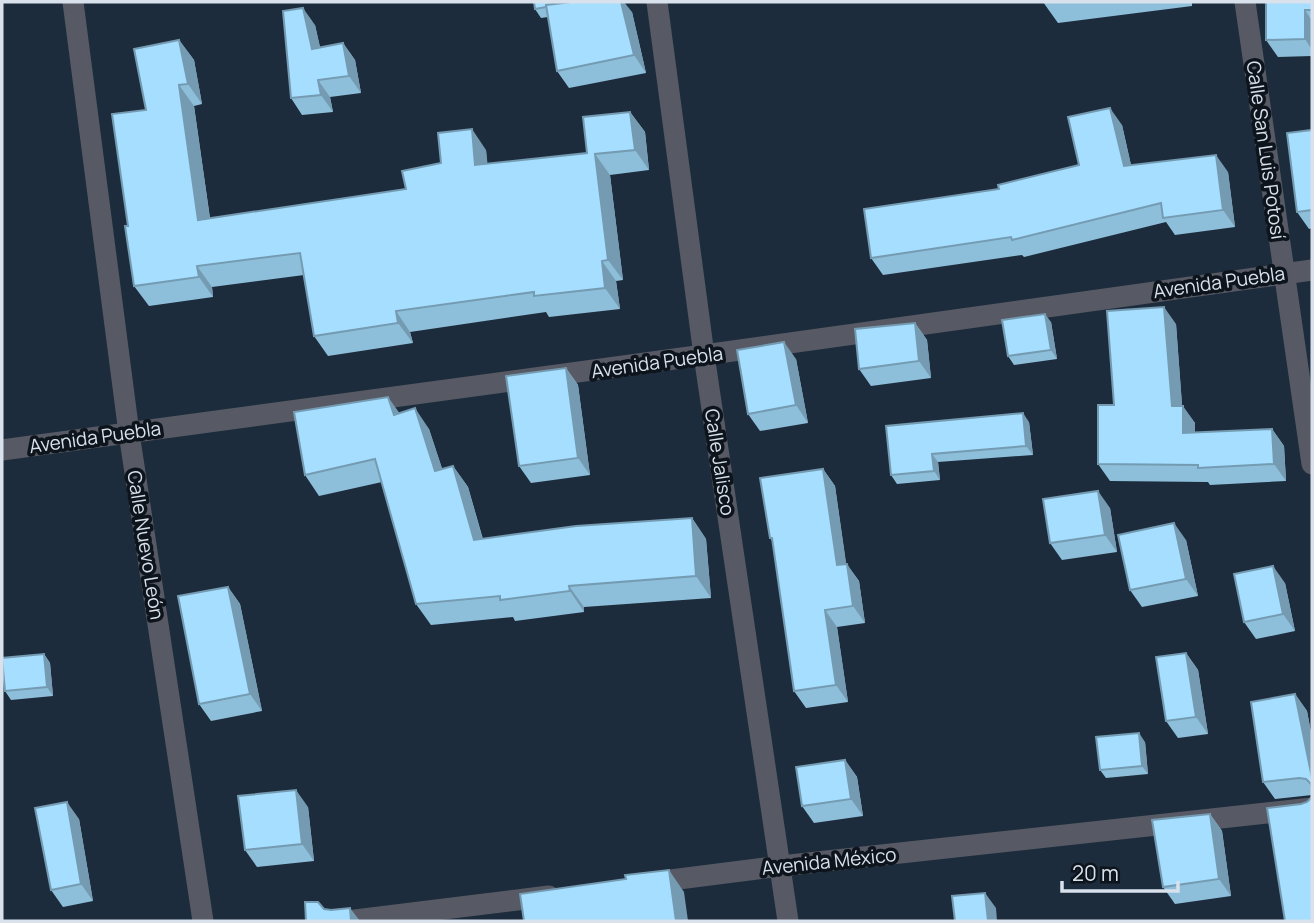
<svg xmlns="http://www.w3.org/2000/svg" width="1314" height="923" font-family="Manrope,sans-serif">
<style>
.lines{fill:none;stroke-linecap:round;stroke-linejoin:round}
.street{stroke:#575a64;stroke-width:21}
.wall{fill:#8ebfda}
.shaded-wall{fill:#749bb2}
.building{fill:#a5defe;stroke:#749bb2;stroke-width:2}
.labels{text-anchor:middle;stroke-width:7;stroke-linejoin:round;paint-order:stroke}
.street-label{font-size:19px;fill:#d8e1ec;stroke:#0d141b}
</style>
<rect width="100%" height="100%" fill="#1d2c3c"/>
<g class="lines">
<g class="street">
<path d="M 73,2 L 129,433 L 203,921"/>
<path d="M 657,2 L 704,355 L 788,921"/>
<path d="M 1245,2 L 1312,464"/>
<path d="M 2,450 L 704,355 L 1312,270"/>
<path d="M 647,883 L 781,866 L 1312,808"/>
<path d="M 347,921 L 549,896"/>
</g>
</g>
<g class="wall">
<path d="M 534,2 L 632,12 L 646,73 L 569,88 L 557,71 L 548,17 L 541,18 L 535,9 Z"/>
<path d="M 1043,2 L 1192,2 L 1192,6 L 1058,23 Z"/>
<path d="M 1312,2 L 1312,56 L 1278,57 L 1266,40 Z"/>
<path d="M 315,25 L 320,47 L 343,43 L 355,60 L 361,93 L 330,97 L 333,112 L 302,115 L 291,98 Z"/>
<path d="M 179,40 L 194,60 L 202,104 L 194,106 L 210,218 L 406,189 L 441,163 L 486,150 L 487,164 L 587,153 L 630,112 L 645,132 L 649,170 L 610,175 L 623,280 L 616,281 L 620,309 L 549,317 L 546,312 L 410,332 L 413,343 L 328,356 L 314,336 L 304,275 L 212,287 L 213,297 L 149,306 L 134,286 L 128,226 L 146,110 Z"/>
<path d="M 1122,125 L 1131,165 L 1228,172 L 1235,227 L 1175,235 L 1166,222 L 1024,257 L 1022,255 L 883,275 L 871,258 L 999,189 L 1079,165 Z"/>
<path d="M 1312,130 L 1312,228 L 1309,229 L 1297,212 Z"/>
<path d="M 1051,322 L 1057,359 L 1014,365 L 1008,356 Z"/>
<path d="M 915,323 L 927,340 L 931,378 L 871,386 L 859,369 Z"/>
<path d="M 1176,324 L 1182,406 L 1195,423 L 1195,433 L 1272,429 L 1284,446 L 1286,481 L 1210,485 L 1208,482 L 1110,481 L 1098,464 L 1114,405 Z"/>
<path d="M 796,359 L 808,423 L 760,431 L 748,414 Z"/>
<path d="M 566,368 L 578,385 L 590,475 L 531,483 L 519,466 Z"/>
<path d="M 399,413 L 429,429 L 442,469 L 453,466 L 468,487 L 483,539 L 692,518 L 706,539 L 711,598 L 584,607 L 584,612 L 515,621 L 513,617 L 431,625 L 416,604 L 382,482 L 319,496 L 305,475 Z"/>
<path d="M 1029,422 L 1033,455 L 938,462 L 940,480 L 897,484 L 891,475 L 886,426 Z"/>
<path d="M 823,469 L 835,486 L 846,564 L 859,581 L 865,623 L 837,627 L 848,702 L 806,708 L 794,691 L 773,542 L 770,538 Z"/>
<path d="M 1110,508 L 1117,552 L 1062,560 L 1050,543 Z"/>
<path d="M 1186,540 L 1198,596 L 1142,607 L 1130,590 Z"/>
<path d="M 1285,583 L 1295,631 L 1256,639 L 1244,622 Z"/>
<path d="M 228,587 L 240,604 L 262,711 L 211,721 L 199,704 Z"/>
<path d="M 1186,653 L 1198,670 L 1208,734 L 1178,738 L 1166,721 Z"/>
<path d="M 44,654 L 50,663 L 53,696 L 11,700 L 5,691 Z"/>
<path d="M 1295,694 L 1307,711 L 1312,738 L 1312,921 L 1301,804 L 1307,802 L 1312,795 L 1275,799 L 1263,782 Z"/>
<path d="M 1145,742 L 1148,774 L 1106,778 L 1100,770 Z"/>
<path d="M 845,760 L 857,777 L 863,816 L 814,823 L 802,806 Z"/>
<path d="M 308,807 L 314,861 L 257,867 L 245,850 Z"/>
<path d="M 1210,814 L 1222,831 L 1231,896 L 1175,904 L 1163,887 Z"/>
<path d="M 79,819 L 93,901 L 63,907 L 51,890 Z"/>
</g>
<g class="shaded-wall">
<path d="M 621,2 L 624,2 L 632,12 L 646,73 L 634,55 Z"/>
<path d="M 303,8 L 315,25 L 324,66 L 312,49 Z"/>
<path d="M 1305,10 L 1312,21 L 1312,50 L 1305,39 Z"/>
<path d="M 179,40 L 194,60 L 202,104 L 188,84 Z"/>
<path d="M 343,43 L 355,60 L 361,93 L 349,76 Z"/>
<path d="M 318,80 L 330,97 L 333,112 L 321,95 Z"/>
<path d="M 179,85 L 194,106 L 213,240 L 198,220 Z"/>
<path d="M 1110,108 L 1122,125 L 1135,183 L 1124,166 Z"/>
<path d="M 630,112 L 645,132 L 649,170 L 635,150 Z"/>
<path d="M 472,129 L 486,150 L 490,186 L 475,165 Z"/>
<path d="M 595,154 L 610,175 L 623,280 L 608,260 Z"/>
<path d="M 1216,155 L 1228,172 L 1235,227 L 1223,210 Z"/>
<path d="M 602,261 L 616,281 L 620,309 L 605,288 Z"/>
<path d="M 197,266 L 212,287 L 213,297 L 199,277 Z"/>
<path d="M 1164,307 L 1176,324 L 1183,417 L 1183,406 L 1195,423 L 1195,451 L 1183,433 L 1172,406 Z"/>
<path d="M 396,311 L 410,332 L 413,343 L 398,323 Z"/>
<path d="M 1045,314 L 1051,322 L 1057,359 L 1051,350 Z"/>
<path d="M 915,323 L 927,340 L 931,378 L 919,361 Z"/>
<path d="M 784,342 L 796,359 L 808,423 L 796,405 Z"/>
<path d="M 566,368 L 578,385 L 590,475 L 578,458 Z"/>
<path d="M 388,397 L 403,418 L 394,415 Z"/>
<path d="M 415,408 L 429,429 L 450,492 L 435,471 Z"/>
<path d="M 1023,413 L 1029,422 L 1033,455 L 1026,446 Z"/>
<path d="M 1272,429 L 1284,446 L 1286,481 L 1274,464 Z"/>
<path d="M 932,454 L 938,462 L 940,480 L 934,471 Z"/>
<path d="M 453,466 L 468,487 L 489,562 L 474,540 Z"/>
<path d="M 823,469 L 835,486 L 849,583 L 837,565 Z"/>
<path d="M 1098,491 L 1110,508 L 1117,552 L 1105,535 Z"/>
<path d="M 692,518 L 706,539 L 711,598 L 696,576 Z"/>
<path d="M 1174,523 L 1186,540 L 1198,596 L 1186,579 Z"/>
<path d="M 847,564 L 859,581 L 865,623 L 853,606 Z"/>
<path d="M 1273,566 L 1285,583 L 1295,631 L 1283,614 Z"/>
<path d="M 569,586 L 584,607 L 584,612 L 570,591 Z"/>
<path d="M 228,587 L 240,604 L 262,711 L 250,694 Z"/>
<path d="M 825,610 L 837,627 L 848,702 L 836,685 Z"/>
<path d="M 1186,653 L 1198,670 L 1208,734 L 1196,717 Z"/>
<path d="M 44,654 L 50,663 L 53,696 L 47,687 Z"/>
<path d="M 1295,694 L 1307,711 L 1312,738 L 1312,778 Z"/>
<path d="M 1139,733 L 1145,742 L 1148,774 L 1142,766 Z"/>
<path d="M 845,760 L 857,777 L 863,816 L 851,799 Z"/>
<path d="M 296,790 L 308,807 L 314,861 L 302,844 Z"/>
<path d="M 67,802 L 79,819 L 93,901 L 81,884 Z"/>
<path d="M 1210,814 L 1222,831 L 1231,896 L 1219,879 Z"/>
<path d="M 669,870 L 684,892 L 688,921 L 676,921 Z"/>
<path d="M 985,893 L 996,908 L 997,921 L 988,921 Z"/>
<path d="M 350,908 L 360,921 L 351,921 Z"/>
</g>
<g class="building">
<path d="M 534,2 L 569,2 L 546,5 L 546,7 L 535,9 Z"/>
<path d="M 571,2 L 621,2 L 634,55 L 557,71 L 546,5 Z"/>
<path d="M 1266,2 L 1312,2 L 1312,10 L 1305,10 L 1305,39 L 1266,40 Z"/>
<path d="M 303,8 L 312,49 L 343,43 L 349,76 L 318,80 L 321,95 L 291,98 L 283,11 Z"/>
<path d="M 179,40 L 188,84 L 179,85 L 198,220 L 406,189 L 402,171 L 441,163 L 438,133 L 472,129 L 475,165 L 587,153 L 583,117 L 630,112 L 635,150 L 595,154 L 608,260 L 602,261 L 605,288 L 534,296 L 534,292 L 396,311 L 398,323 L 314,336 L 300,253 L 197,266 L 199,277 L 134,286 L 125,226 L 128,226 L 112,114 L 146,110 L 134,49 Z"/>
<path d="M 1110,108 L 1124,166 L 1216,155 L 1223,210 L 1163,218 L 1161,203 L 1012,240 L 1011,237 L 871,258 L 864,209 L 999,189 L 998,185 L 1079,165 L 1068,117 Z"/>
<path d="M 1312,130 L 1312,210 L 1297,212 L 1287,133 Z"/>
<path d="M 1164,307 L 1172,406 L 1183,406 L 1183,433 L 1272,429 L 1274,464 L 1198,468 L 1198,465 L 1098,464 L 1098,405 L 1114,405 L 1107,311 Z"/>
<path d="M 1045,314 L 1051,350 L 1008,356 L 1002,320 Z"/>
<path d="M 915,323 L 919,361 L 859,369 L 855,329 Z"/>
<path d="M 784,342 L 796,405 L 748,414 L 737,350 Z"/>
<path d="M 566,368 L 578,458 L 519,466 L 506,376 Z"/>
<path d="M 388,397 L 394,415 L 415,408 L 435,471 L 453,466 L 474,540 L 576,526 L 692,518 L 696,576 L 569,586 L 570,591 L 500,600 L 500,596 L 416,604 L 375,459 L 305,475 L 294,412 Z"/>
<path d="M 1023,413 L 1026,446 L 932,454 L 934,471 L 891,475 L 886,426 Z"/>
<path d="M 823,469 L 837,565 L 847,564 L 853,606 L 825,610 L 836,685 L 794,691 L 772,538 L 770,538 L 760,478 Z"/>
<path d="M 1098,491 L 1105,535 L 1050,543 L 1043,499 Z"/>
<path d="M 1174,523 L 1186,579 L 1130,590 L 1118,535 Z"/>
<path d="M 1273,566 L 1283,614 L 1244,622 L 1234,574 Z"/>
<path d="M 228,587 L 250,694 L 199,704 L 178,596 Z"/>
<path d="M 1186,653 L 1196,717 L 1166,721 L 1156,657 Z"/>
<path d="M 44,654 L 47,687 L 5,691 L 2,658 Z"/>
<path d="M 1295,694 L 1312,778 L 1312,787 L 1311,784 L 1306,779 L 1299,778 L 1263,782 L 1251,702 Z"/>
<path d="M 1139,733 L 1142,766 L 1100,770 L 1096,737 Z"/>
<path d="M 845,760 L 851,799 L 802,806 L 796,767 Z"/>
<path d="M 296,790 L 302,844 L 245,850 L 238,796 Z"/>
<path d="M 1312,793 L 1312,921 L 1285,921 L 1267,808 L 1301,804 L 1307,802 L 1312,797 Z"/>
<path d="M 67,802 L 81,884 L 51,890 L 35,808 Z"/>
<path d="M 1210,814 L 1219,879 L 1163,887 L 1152,820 Z"/>
<path d="M 669,870 L 676,921 L 687,920 L 687,921 L 524,921 L 520,894 L 626,879 L 625,875 Z"/>
<path d="M 985,893 L 988,921 L 955,921 L 952,896 Z"/>
<path d="M 305,902 L 318,902 L 324,909 L 331,910 L 350,908 L 351,921 L 306,921 Z"/>
</g>
<g class="labels">
<g class="street-label">
<text transform="translate(1266 150) rotate(82)" y="7">Calle San Luis Potosí</text>
<text transform="translate(1219 282) rotate(-8)" y="7">Avenida Puebla</text>
<text transform="translate(657 362) rotate(-8)" y="7">Avenida Puebla</text>
<text transform="translate(95 437) rotate(-8)" y="7">Avenida Puebla</text>
<text transform="translate(720 462) rotate(81)" y="7">Calle Jalisco</text>
<text transform="translate(146 545) rotate(81)" y="7">Calle Nuevo León</text>
<text transform="translate(829 861) rotate(-6)" y="7">Avenida México</text>
</g>
</g>
<rect width="1314" height="923" fill="none" stroke="#d8e1ec" stroke-width="7"/>
<path d="M1062 881v10h116v-10" fill="none" stroke="#d8e1ec" stroke-width="3.5"/>
<text x="1072" y="881" font-size="21" fill="#d8e1ec" stroke="#0d141b" stroke-width="5" paint-order="stroke">20 m</text>
</svg>
